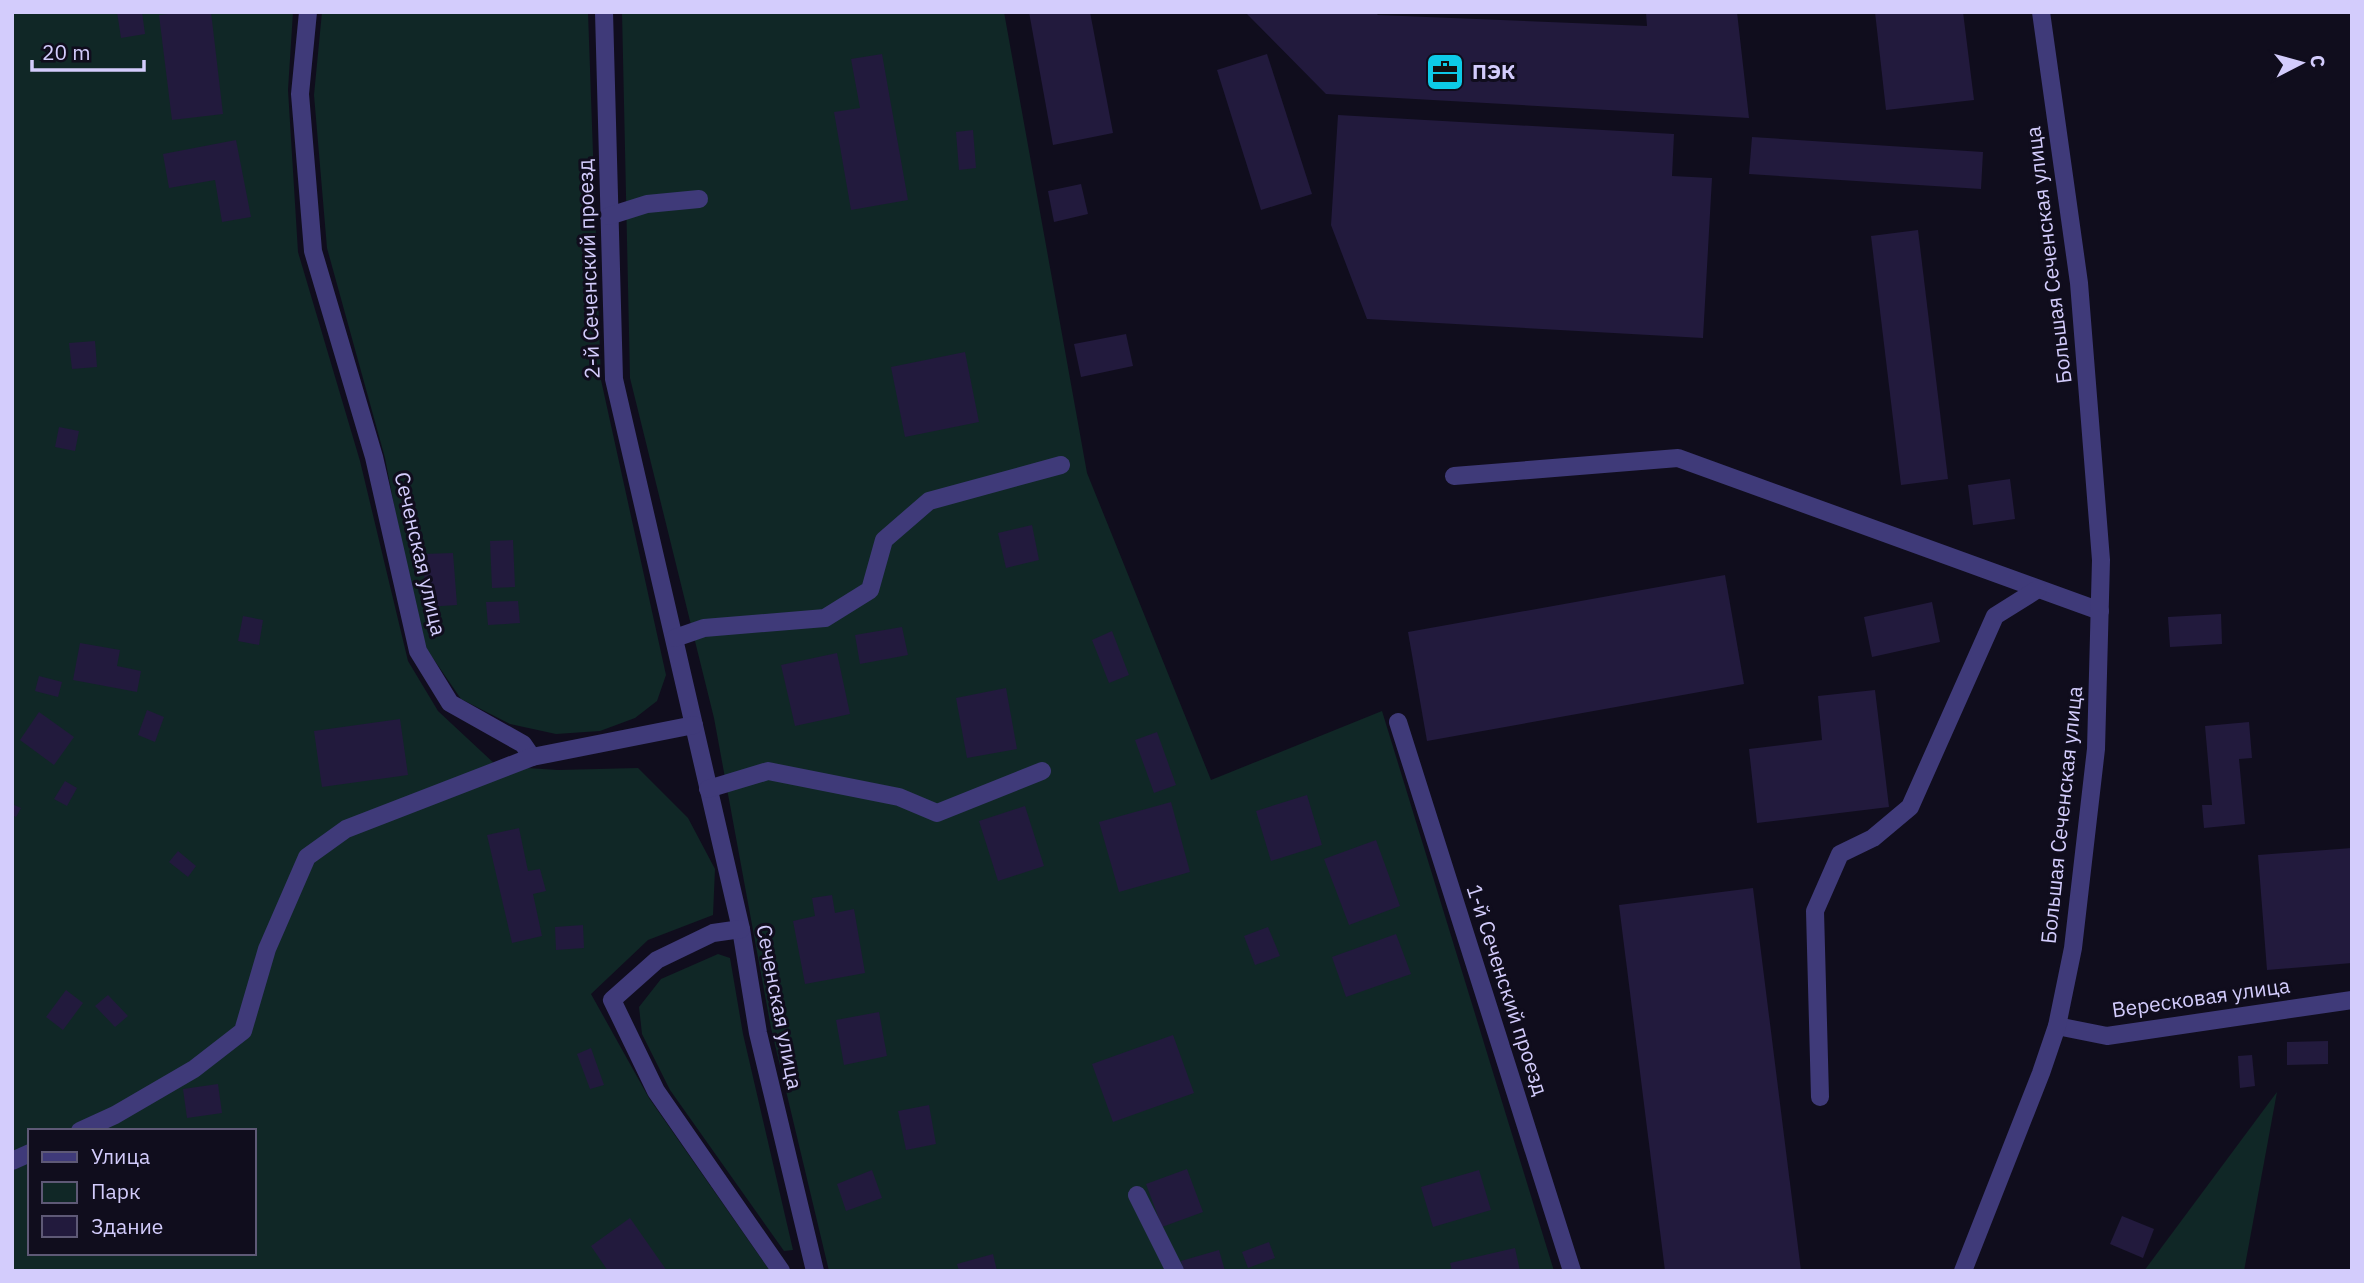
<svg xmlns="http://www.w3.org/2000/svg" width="2364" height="1283" font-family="'IBM Plex Sans',sans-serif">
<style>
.green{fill:#102726;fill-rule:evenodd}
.building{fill:#221a3d}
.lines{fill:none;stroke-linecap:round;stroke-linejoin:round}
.minor{stroke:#3f3a79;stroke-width:18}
.labels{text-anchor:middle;stroke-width:6;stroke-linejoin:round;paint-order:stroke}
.poi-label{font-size:21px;font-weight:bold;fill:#d3ccfc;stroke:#100d1d;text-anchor:start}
.street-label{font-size:21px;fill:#d3ccfc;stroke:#100d1d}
</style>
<rect width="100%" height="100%" fill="#100d1d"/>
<g class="green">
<path d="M 12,12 L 293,12 L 288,90 L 298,252 L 360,461 L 408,661 L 438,711 L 497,766 L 558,770 L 638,768 L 688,818 L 715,869 L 713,915 L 648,940 L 591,994 L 649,1098 L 770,1271 L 12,1271 ZM 30,1131 L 254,1131 L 254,1253 L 30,1253 Z"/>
<path d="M 322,12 L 588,12 L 601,380 L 666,675 L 657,701 L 635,718 L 600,731 L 556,734 L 510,724 L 461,699 L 426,648 L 411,595 L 385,458 L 327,248 L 314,95 Z"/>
<path d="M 622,12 L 1004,12 L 1087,473 L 1211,780 L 1382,711 L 1554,1271 L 829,1271 L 771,1028 L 714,718 L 630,378 Z"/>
<path d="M 718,954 L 730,958 L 743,1034 L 793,1250 L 784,1251 L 670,1090 L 642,1034 L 639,1007 L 661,979 Z"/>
<path d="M 2277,1092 L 2244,1271 L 2144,1271 Z"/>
</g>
<g class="building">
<path d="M 117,12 L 142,12 L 145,34 L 121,38 Z"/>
<path d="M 184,12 L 211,12 L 223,114 L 172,120 L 159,15 Z"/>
<path d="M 1029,12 L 1090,12 L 1113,133 L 1053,145 Z"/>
<path d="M 1245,12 L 1375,12 L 1378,15 L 1647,26 L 1646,12 L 1737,12 L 1749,118 L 1326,94 Z"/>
<path d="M 1875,12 L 1963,12 L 1974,100 L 1886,110 Z"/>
<path d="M 882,54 L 908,200 L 851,210 L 834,112 L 860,108 L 851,59 Z"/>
<path d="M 1267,54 L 1312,194 L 1261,210 L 1217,70 Z"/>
<path d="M 1338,115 L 1674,134 L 1672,176 L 1712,178 L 1703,338 L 1367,319 L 1331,225 Z"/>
<path d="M 973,130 L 976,168 L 959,170 L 956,132 Z"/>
<path d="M 1752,137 L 1983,152 L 1981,189 L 1749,174 Z"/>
<path d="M 236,140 L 251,217 L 222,222 L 215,180 L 169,188 L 163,154 Z"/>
<path d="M 1081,184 L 1088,214 L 1054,222 L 1048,191 Z"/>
<path d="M 1918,230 L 1948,479 L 1901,485 L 1871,236 Z"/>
<path d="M 1126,334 L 1133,366 L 1081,377 L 1074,344 Z"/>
<path d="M 95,341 L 97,367 L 72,369 L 69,343 Z"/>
<path d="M 965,352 L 979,422 L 905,437 L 891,367 Z"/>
<path d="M 59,427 L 79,431 L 75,451 L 55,447 Z"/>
<path d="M 2010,479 L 2015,519 L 1973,525 L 1968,485 Z"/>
<path d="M 1032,525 L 1039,560 L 1006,568 L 998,533 Z"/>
<path d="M 513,540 L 515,587 L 492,588 L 490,541 Z"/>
<path d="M 453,553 L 457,605 L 426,607 L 423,554 Z"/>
<path d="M 1725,575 L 1744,684 L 1427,741 L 1408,632 Z"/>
<path d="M 518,601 L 520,623 L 488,625 L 486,602 Z"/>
<path d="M 1932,602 L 1940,642 L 1872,657 L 1864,617 Z"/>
<path d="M 2221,614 L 2222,644 L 2170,647 L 2168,617 Z"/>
<path d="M 243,616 L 263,620 L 259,645 L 238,641 Z"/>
<path d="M 902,627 L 908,655 L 860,664 L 855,635 Z"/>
<path d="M 1112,631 L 1129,675 L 1109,683 L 1092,640 Z"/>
<path d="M 80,643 L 120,650 L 117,666 L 141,671 L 137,692 L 73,680 Z"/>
<path d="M 837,653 L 850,714 L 795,726 L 781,665 Z"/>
<path d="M 39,676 L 62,682 L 58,697 L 35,691 Z"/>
<path d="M 1006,688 L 1017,749 L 967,758 L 956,698 Z"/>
<path d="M 1875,690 L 1889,807 L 1757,823 L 1749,749 L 1822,740 L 1818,696 Z"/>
<path d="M 147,710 L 164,717 L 155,742 L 138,735 Z"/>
<path d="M 39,712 L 74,737 L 54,765 L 20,740 Z"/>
<path d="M 400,719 L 408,775 L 322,787 L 314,731 Z"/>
<path d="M 2249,722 L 2252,758 L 2239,759 L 2245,824 L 2204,828 L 2202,805 L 2212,805 L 2205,726 Z"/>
<path d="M 1157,732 L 1176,785 L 1154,793 L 1135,740 Z"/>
<path d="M 65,781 L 77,788 L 67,806 L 54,799 Z"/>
<path d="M 1307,795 L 1322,845 L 1271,861 L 1256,811 Z"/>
<path d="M 1171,802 L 1190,872 L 1119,892 L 1099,822 Z"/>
<path d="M 12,804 L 21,808 L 16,817 L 12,815 Z"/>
<path d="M 1025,806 L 1044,866 L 998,881 L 979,821 Z"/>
<path d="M 519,828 L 528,871 L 540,869 L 546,891 L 533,894 L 542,936 L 512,943 L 487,835 Z"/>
<path d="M 1376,840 L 1400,906 L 1349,925 L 1324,859 Z"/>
<path d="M 2352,848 L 2352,963 L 2267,970 L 2258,855 Z"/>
<path d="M 178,851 L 196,866 L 188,877 L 169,862 Z"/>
<path d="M 1753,888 L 1801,1271 L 1665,1271 L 1619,905 Z"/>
<path d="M 832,895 L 835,913 L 854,909 L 865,973 L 805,984 L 793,921 L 815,916 L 812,898 Z"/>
<path d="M 583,925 L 584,948 L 556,950 L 555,927 Z"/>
<path d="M 1268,927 L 1280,956 L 1255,965 L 1244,936 Z"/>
<path d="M 1396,934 L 1411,974 L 1346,997 L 1332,957 Z"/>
<path d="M 66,990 L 83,1003 L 63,1030 L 46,1017 Z"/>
<path d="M 108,995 L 128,1016 L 115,1027 L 95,1006 Z"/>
<path d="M 879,1012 L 887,1056 L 844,1065 L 836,1020 Z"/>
<path d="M 1173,1035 L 1194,1093 L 1113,1122 L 1092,1064 Z"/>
<path d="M 2328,1041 L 2328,1064 L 2287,1065 L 2287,1042 Z"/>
<path d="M 591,1048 L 604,1085 L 590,1089 L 577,1054 Z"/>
<path d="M 2252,1055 L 2255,1086 L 2240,1088 L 2238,1056 Z"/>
<path d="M 218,1084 L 222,1113 L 187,1118 L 183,1089 Z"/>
<path d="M 929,1105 L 936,1144 L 906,1150 L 898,1111 Z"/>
<path d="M 1187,1169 L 1203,1212 L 1162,1227 L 1146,1184 Z"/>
<path d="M 872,1170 L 882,1198 L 846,1211 L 837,1184 Z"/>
<path d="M 1479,1170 L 1491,1210 L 1433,1227 L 1421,1187 Z"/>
<path d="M 2122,1216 L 2154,1229 L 2143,1258 L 2110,1244 Z"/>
<path d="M 630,1218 L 667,1271 L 608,1271 L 591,1246 Z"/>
<path d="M 1269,1242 L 1275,1258 L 1248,1268 L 1242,1252 Z"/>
<path d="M 1515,1248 L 1520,1271 L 1452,1271 L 1450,1263 Z"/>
<path d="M 1219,1250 L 1225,1271 L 1184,1271 L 1181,1261 Z"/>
<path d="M 993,1254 L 997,1271 L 959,1271 L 957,1264 Z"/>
</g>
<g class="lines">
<g class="minor">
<path d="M 308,12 L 300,94 L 313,251 L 374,457 L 418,651 L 450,703 L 523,744 L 532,757"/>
<path d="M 604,12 L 614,379 L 741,929 L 758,1033 L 815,1271"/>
<path d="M 609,216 L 647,204 L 699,199"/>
<path d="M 1454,476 L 1678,458 L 2100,611"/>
<path d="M 675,638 L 704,628 L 825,618 L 870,590 L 884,540 L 929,501 L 1061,465"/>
<path d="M 1398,722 L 1572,1271"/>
<path d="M 708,789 L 768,771 L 899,797 L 937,813 L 1042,771"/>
<path d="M 741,929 L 713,933 L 657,960 L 612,1000 L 656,1091 L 781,1271"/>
<path d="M 2057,1026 L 2107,1036 L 2352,1000"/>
<path d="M 1820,1097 L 1815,911 L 1840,854 L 1873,838 L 1910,807 L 1995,616 L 2038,589"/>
<path d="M 80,1131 L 115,1115 L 194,1069 L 243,1031 L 267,949 L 307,857 L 346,829 L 532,757 L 694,725"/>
<path d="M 12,1161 L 30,1153"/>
<path d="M 1137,1195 L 1175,1271"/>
<path d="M 1963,1271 L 2041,1073 L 2057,1026 L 2073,948 L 2096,749 L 2101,560 L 2079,283 L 2041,12"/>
</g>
</g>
<defs>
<symbol id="office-square" viewBox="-11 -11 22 22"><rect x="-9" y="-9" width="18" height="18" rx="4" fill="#0dcae7" stroke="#100d1d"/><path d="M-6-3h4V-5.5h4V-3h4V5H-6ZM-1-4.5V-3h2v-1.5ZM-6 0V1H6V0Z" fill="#111"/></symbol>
</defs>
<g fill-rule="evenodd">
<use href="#office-square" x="1423" y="50" width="44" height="44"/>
</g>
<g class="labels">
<g class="poi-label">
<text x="1472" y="79">ПЭК</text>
</g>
<g class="street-label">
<text transform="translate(2049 255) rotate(-97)" y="7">Большая Сеченская улица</text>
<text transform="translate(589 269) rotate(-92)" y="7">2-й Сеченский проезд</text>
<text transform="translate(420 554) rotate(77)" y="7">Сеченская улица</text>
<text transform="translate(2062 815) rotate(-84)" y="7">Большая Сеченская улица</text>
<text transform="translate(1507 990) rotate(72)" y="7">1-й Сеченский проезд</text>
<text transform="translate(2201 998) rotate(-8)" y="7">Вересковая улица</text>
<text transform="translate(779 1007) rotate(79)" y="7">Сеченская улица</text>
</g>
</g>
<rect width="2364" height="1283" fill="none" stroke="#d3ccfc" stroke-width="28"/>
<rect x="28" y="1129" width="228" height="126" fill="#100d1d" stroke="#5e5976" stroke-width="2"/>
<rect x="42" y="1152" width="35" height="10" fill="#3f3a79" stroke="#5e5976" stroke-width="2"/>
<text x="91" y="1164" font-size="21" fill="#d3ccfc">Улица</text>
<rect x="42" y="1182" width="35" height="21" fill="#102726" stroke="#5e5976" stroke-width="2"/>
<text x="91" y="1199" font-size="21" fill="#d3ccfc">Парк</text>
<rect x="42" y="1216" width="35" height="21" fill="#221a3d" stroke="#5e5976" stroke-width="2"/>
<text x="91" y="1234" font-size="21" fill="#d3ccfc">Здание</text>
<g transform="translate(2301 63) rotate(84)" stroke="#100d1d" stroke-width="5" paint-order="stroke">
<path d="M0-5L12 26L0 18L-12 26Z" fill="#d3ccfc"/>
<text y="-10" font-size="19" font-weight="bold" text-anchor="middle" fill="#d3ccfc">С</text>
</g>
<path d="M32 60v10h112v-10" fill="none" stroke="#d3ccfc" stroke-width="3.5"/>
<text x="42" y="60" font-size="21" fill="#d3ccfc" stroke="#100d1d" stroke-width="5" paint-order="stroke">20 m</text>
</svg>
